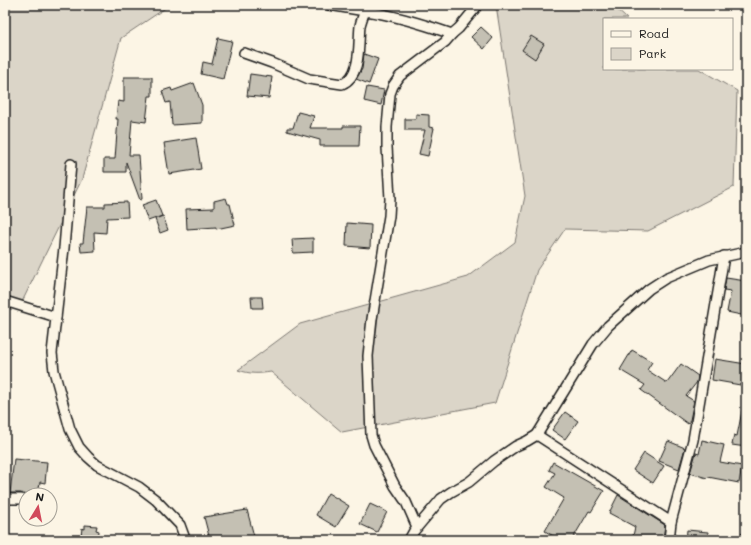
<svg xmlns="http://www.w3.org/2000/svg" width="751" height="545" font-family="Mali,sans-serif">
<style>
.green{fill:#dbd5c8;stroke:#7c7872}
.building{fill:#c4c0b3;stroke:#1c1c1c}
.lines{fill:none;stroke-linecap:round;stroke-linejoin:round}
.minor-casing{stroke:#1c1c1c;stroke-width:12}
.minor{stroke:#fcf5e5;stroke-width:9}
</style>
<rect width="100%" height="100%" fill="#fcf5e5"/>
<filter id="ink" filterUnits="userSpaceOnUse"><feTurbulence type="fractalNoise" baseFrequency=".025" numOctaves="2"/><feDisplacementMap in="SourceGraphic" scale="8" xChannelSelector="R" yChannelSelector="G"/><feConvolveMatrix kernelMatrix="1 2 1 2 8 2 1 2 1" color-interpolation-filters="sRGB"/></filter>
<g filter="url(#ink)">
<g class="green">
<path d="M 5,5 L 170,5 L 121,38 L 82,179 L 20,306 L 5,311 Z"/>
<path d="M 496,5 L 612,5 L 627,19 L 604,19 L 604,69 L 699,69 L 737,91 L 734,187 L 648,231 L 565,229 L 537,270 L 495,403 L 342,432 L 271,372 C 258,374 250,374 238,370 L 300,324 L 468,277 L 515,242 L 525,196 Z"/>
</g>
<g class="building">
<path d="M 481,27 L 493,38 L 484,49 L 471,37 Z"/>
<path d="M 531,36 L 544,44 L 535,59 L 522,50 Z"/>
<path d="M 218,38 L 232,41 L 223,79 L 201,74 L 203,62 L 212,64 Z"/>
<path d="M 364,54 L 378,59 L 369,84 L 356,79 L 362,69 Z"/>
<path d="M 250,74 L 272,77 L 269,98 L 247,96 Z"/>
<path d="M 124,77 L 152,77 L 152,96 L 149,96 L 146,122 L 132,120 L 129,155 L 139,155 L 142,199 L 140,200 L 126,162 L 126,172 L 104,172 L 104,159 L 115,159 L 118,119 L 116,119 L 118,101 L 124,102 Z"/>
<path d="M 194,83 L 202,105 L 202,123 L 172,125 L 170,102 L 166,103 L 162,91 L 171,88 L 172,91 Z"/>
<path d="M 367,87 L 384,90 L 381,105 L 364,101 Z"/>
<path d="M 298,112 L 314,116 L 310,128 L 343,128 L 343,126 L 360,126 L 359,146 L 320,146 L 320,140 L 287,131 L 287,128 L 293,128 Z"/>
<path d="M 416,114 L 429,115 L 429,127 L 434,128 L 428,156 L 419,154 L 425,130 L 405,130 L 405,119 L 416,119 Z"/>
<path d="M 196,138 L 201,169 L 169,174 L 164,143 Z"/>
<path d="M 226,198 L 228,204 L 230,204 L 235,225 L 216,229 L 216,227 L 187,229 L 186,209 L 214,208 L 214,201 Z"/>
<path d="M 156,200 L 162,216 L 148,221 L 142,205 Z"/>
<path d="M 127,202 L 128,217 L 107,218 L 106,233 L 94,232 L 95,251 L 81,252 L 80,243 L 83,243 L 87,207 L 105,207 L 105,203 Z"/>
<path d="M 163,216 L 168,230 L 160,233 L 155,219 Z"/>
<path d="M 347,223 L 371,225 L 370,248 L 346,246 Z"/>
<path d="M 313,238 L 313,252 L 293,253 L 292,239 Z"/>
<path d="M 726,278 L 746,281 L 746,316 L 727,312 L 731,291 L 724,290 Z"/>
<path d="M 251,297 L 262,297 L 263,308 L 252,308 Z"/>
<path d="M 632,350 L 652,362 L 647,370 L 667,383 L 681,364 L 698,376 L 697,382 L 686,396 L 694,401 L 690,420 L 688,424 L 641,390 L 645,385 L 620,370 Z"/>
<path d="M 715,359 L 746,364 L 746,386 L 712,380 Z"/>
<path d="M 742,411 L 746,412 L 746,447 L 732,445 L 734,435 L 737,436 Z"/>
<path d="M 565,412 L 578,421 L 565,439 L 552,430 Z"/>
<path d="M 702,440 L 724,445 L 720,462 L 742,466 L 739,483 L 708,477 L 707,478 L 690,473 L 696,453 L 699,454 Z"/>
<path d="M 668,441 L 685,448 L 679,469 L 659,461 Z"/>
<path d="M 644,453 L 664,466 L 653,483 L 633,470 Z"/>
<path d="M 14,459 L 47,462 L 45,483 L 40,482 L 38,495 L 26,495 L 26,496 L 21,493 L 10,493 Z"/>
<path d="M 553,462 L 604,491 L 591,512 L 589,511 L 572,540 L 560,540 L 545,531 L 564,498 L 546,487 L 555,473 L 549,470 Z"/>
<path d="M 328,493 L 349,506 L 336,527 L 316,515 Z"/>
<path d="M 618,495 L 665,525 L 663,540 L 632,540 L 635,527 L 609,513 Z"/>
<path d="M 370,504 L 387,512 L 377,532 L 360,524 Z"/>
<path d="M 247,510 L 255,540 L 210,540 L 204,517 Z"/>
<path d="M 85,525 L 97,526 L 96,530 L 99,531 L 98,540 L 82,540 L 82,537 L 81,536 L 82,528 L 85,529 Z"/>
<path d="M 687,530 L 708,532 L 707,540 L 686,540 Z"/>
</g>
<g class="lines">
<defs>
<g id="minor">
<path d="M 329,5 L 365,11"/>
<path d="M 244,53 L 272,63 L 309,79 L 342,84 C 362,76 358,43 360,26 C 361,21 363,16 365,11 C 395,15 423,24 452,34"/>
<path d="M 71,164 L 64,248 L 52,353 L 54,371 L 70,429 L 79,447 L 88,457 L 97,465 L 139,487 L 156,500 L 180,525 L 184,536 L 184,540"/>
<path d="M 5,301 L 56,317"/>
<path d="M 5,499 L 21,499"/>
<path d="M 671,522 L 693,440 L 724,256"/>
<path d="M 417,527 L 406,502 L 395,486 L 374,445 L 371,435 L 368,356 L 372,319 L 389,216 L 390,199 L 387,147 L 387,127 L 390,94 L 393,86 L 400,76 L 445,42 L 452,34 L 459,28 L 478,5"/>
<path d="M 409,540 L 414,531 L 441,499 L 451,492 L 469,482 L 494,461 L 516,446 L 527,441 L 537,435"/>
<path d="M 669,540 L 671,522 L 537,435 L 593,344 L 608,326 L 649,289 L 666,278 L 709,260 L 746,252"/>
<path d="M 745,540 L 746,537"/>
</g>
</defs>
<use href="#minor" class="minor-casing"/>
<use href="#minor" class="minor"/>
</g>
</g>
<rect width="751" height="545" fill="none" stroke="#fcf5e5" stroke-width="20"/>
<rect x="10" y="10" width="731" height="525" fill="none" stroke="#1c1c1c" stroke-width="1.5" filter="url(#ink)"/>
<rect x="603" y="18" width="130" height="52" fill="#fcf5e5" stroke="#a29e95"/>
<rect x="611" y="31" width="20" height="6" fill="#fcf5e5" stroke="#a29e95"/>
<text x="639" y="38" font-size="12" fill="#1c1c1c">Road</text>
<rect x="611" y="48" width="20" height="12" fill="#dbd5c8" stroke="#a29e95"/>
<text x="639" y="58" font-size="12" fill="#1c1c1c">Park</text>
<g transform="translate(38 507) rotate(10)"><circle r="19" fill="#fcf5e5" stroke="#a29e95"/>
<path d="M0-3L7 15L0 10L-7 15Z" fill="#d1495b"/>
<text y="-6" font-size="11" font-weight="bold" text-anchor="middle" fill="#1c1c1c">N</text>
</g>
</svg>
